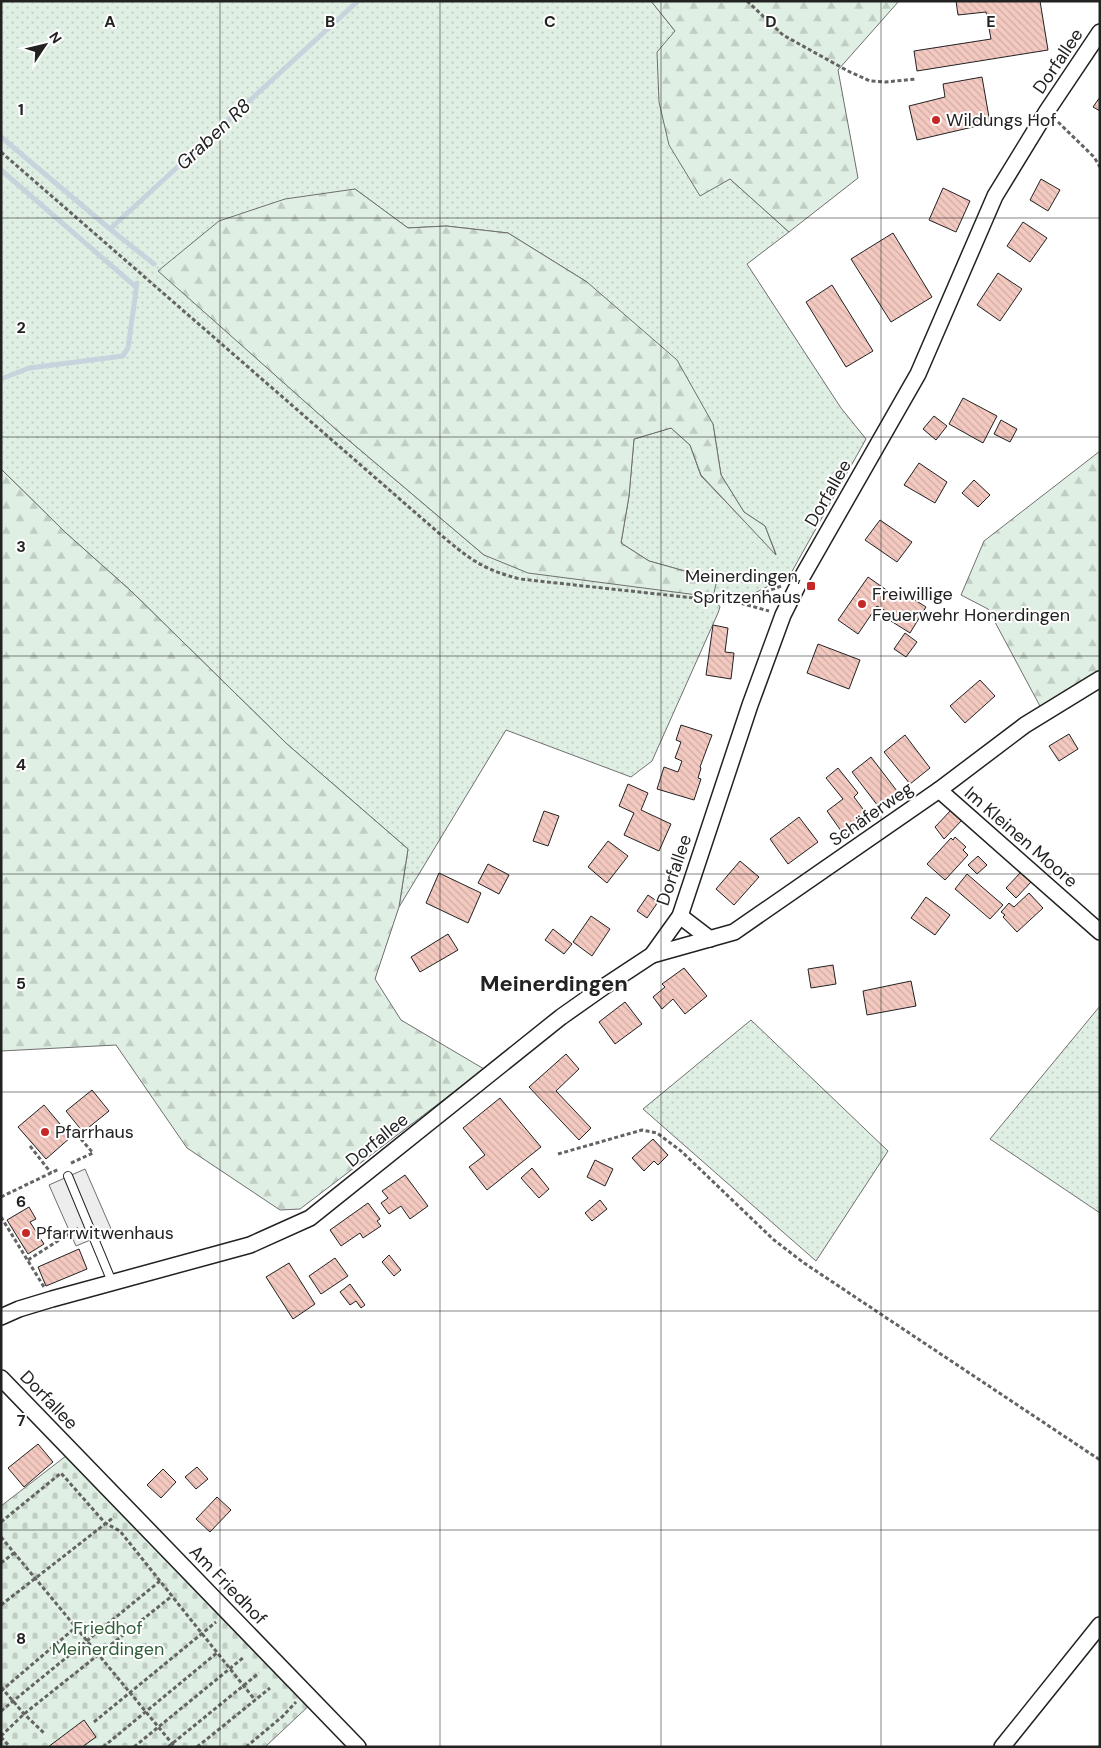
<svg xmlns="http://www.w3.org/2000/svg" width="1101" height="1748" font-family="'DM Sans',sans-serif">
<style>
.grass{fill:url(#grass-dots);stroke:#6f6f6f;fill-rule:evenodd}
.forest{fill:url(#forest-firs);stroke:#6f6f6f}
.cemetery{fill:url(#cemetery-stones);stroke:#6f6f6f}
.parking{fill:#ededed;stroke:#6f6f6f}
.lines{fill:none;stroke-linecap:round;stroke-linejoin:round}
.stream{stroke:#c7d3dd;stroke-width:5}
.building{fill:url(#building-back-hatch);stroke:#222}
.service-casing{stroke:#222;stroke-width:10}
.minor-casing{stroke:#222;stroke-width:18}
.path{stroke:#646464;stroke-width:3;stroke-dasharray:4 2.5;stroke-linecap:butt}
.service{stroke:#fff;stroke-width:8}
.minor{stroke:#fff;stroke-width:15}
.grid{fill:none;stroke:#222;stroke-width:1;stroke-opacity:0.55}
.poi-dot{fill:#c62828;stroke:#fff;stroke-width:2}
.labels{text-anchor:middle;stroke-width:4;stroke-linejoin:round;paint-order:stroke}
.street-label{font-size:18px;fill:#222;stroke:#fff}
.poi-label{font-size:18px;fill:#222;stroke:#fff;text-anchor:start}
.park-label{font-size:18px;fill:#2f5e38;stroke:#fff}
.water-label{font-size:19px;font-style:italic;fill:#222;stroke:#fff}
.district-label{font-size:22px;font-weight:bold;fill:#222;stroke:#fff}
.grid-label{font-size:16px;text-anchor:middle;font-weight:bold;fill:#222;stroke:#fff;stroke-width:4;stroke-linejoin:round;paint-order:stroke}
</style>
<defs>
<pattern id="grass-dots" width="8" height="8" patternUnits="userSpaceOnUse" patternTransform="scale(1.25)"><rect width="8" height="8" fill="#e0efe3"/><path d="M2 2h.1M6 6h.1" fill="none" stroke="#c0cdc2" stroke-width="1.8" stroke-linecap="round"/></pattern>
<pattern id="forest-firs" width="22" height="20" patternUnits="userSpaceOnUse" patternTransform="scale(1.25)"><rect width="22" height="20" fill="#e0efe3"/><path d="M5 1l3.5 6h-7zM16 11l3.5 6h-7z" fill="#c0cdc2"/></pattern>
<pattern id="cemetery-stones" width="16" height="16" patternUnits="userSpaceOnUse" patternTransform="scale(1.25)"><rect width="16" height="16" fill="#e0efe3"/><path d="M2 7V4a2 2 0 0 1 4 0v3zM10 15v-3a2 2 0 0 1 4 0v3z" fill="#c0cdc2"/></pattern>
<pattern id="building-back-hatch" width="6" height="6" patternUnits="userSpaceOnUse" patternTransform="scale(1.25)"><rect width="6" height="6" fill="#f3c9c0"/><path d="M-1 5l2 2M0 0l6 6M5-1l2 2" fill="none" stroke="#d0aca5"/></pattern>
</defs>
<rect width="100%" height="100%" fill="#fff"/>
<g class="grass">
<path d="M 1,1 L 651,1 L 675,31 L 730,179 L 789,232 L 747,264 L 841,408 L 866,439 L 790,575 L 751,595 L 714,597 L 720,607 L 718,613 L 652,761 L 631,777 L 506,730 L 399,907 L 408,849 L 287,744 L 131,591 L 66,533 L 1,469 ZM 355,189 L 408,228 L 446,226 L 508,233 L 587,282 L 713,424 L 721,475 L 744,512 L 765,526 L 776,554 L 701,476 L 690,445 L 671,428 L 634,439 L 629,496 L 621,543 L 649,561 L 717,580 L 484,555 L 339,432 L 159,271 Z"/>
<path d="M 1100,1006 L 1100,1213 L 990,1139 Z"/>
<path d="M 751,1020 L 888,1151 L 816,1261 L 643,1109 Z"/>
</g>
<g class="forest">
<path d="M 651,1 L 899,1 L 838,70 L 858,178 L 789,232 L 730,179 L 700,196 L 669,145 L 659,102 L 657,52 L 675,31 Z"/>
<path d="M 355,189 L 408,228 L 446,226 L 508,233 L 587,282 L 677,360 L 713,424 L 721,475 L 744,512 L 765,526 L 776,555 L 701,475 L 690,445 L 671,428 L 634,439 L 629,496 L 621,543 L 649,561 L 717,580 L 713,597 L 528,573 L 484,555 L 339,432 L 158,271 L 219,221 L 285,199 Z"/>
<path d="M 1100,451 L 1100,672 L 1041,708 L 988,609 L 961,595 L 984,541 Z"/>
<path d="M 1,469 L 66,533 L 131,591 L 287,744 L 408,849 L 399,907 L 375,979 L 401,1020 L 484,1069 L 300,1209 L 280,1210 L 187,1148 L 116,1045 L 1,1051 Z"/>
</g>
<path class="cemetery" d="M 75,1449 L 314,1701 L 265,1747 L 1,1747 L 1,1506 Z"/>
<path class="parking" d="M 85,1169 L 112,1231 L 76,1246 L 49,1185 Z"/>
<g class="lines">
<g class="stream">
<path d="M 1,137 L 110,229"/>
<path d="M 1,170 L 136,287"/>
<path d="M 154,264 L 110,229 L 358,1"/>
<path d="M 1,379 L 29,368 L 123,356 L 128,348 L 137,283"/>
</g>
</g>
<g class="building">
<path d="M 956,1 L 1040,1 L 1048,50 L 917,71 L 914,51 L 991,39 L 986,12 L 958,15 Z"/>
<path d="M 982,77 L 990,123 L 917,140 L 909,106 L 945,97 L 943,84 Z"/>
<path d="M 1100,97 L 1100,111 L 1093,107 Z"/>
<path d="M 1041,179 L 1060,190 L 1048,211 L 1030,200 Z"/>
<path d="M 943,188 L 970,201 L 956,232 L 929,220 Z"/>
<path d="M 1023,222 L 1047,238 L 1030,262 L 1007,246 Z"/>
<path d="M 893,233 L 932,297 L 891,322 L 851,259 Z"/>
<path d="M 998,273 L 1022,289 L 1000,321 L 977,305 Z"/>
<path d="M 832,285 L 873,351 L 846,367 L 806,302 Z"/>
<path d="M 963,398 L 997,416 L 983,443 L 949,424 Z"/>
<path d="M 934,416 L 947,426 L 936,440 L 923,429 Z"/>
<path d="M 1001,420 L 1017,429 L 1010,442 L 994,434 Z"/>
<path d="M 919,463 L 947,482 L 935,503 L 904,485 Z"/>
<path d="M 974,480 L 990,495 L 978,507 L 962,493 Z"/>
<path d="M 880,520 L 912,542 L 897,562 L 865,540 Z"/>
<path d="M 868,577 L 895,596 L 899,590 L 926,607 L 910,633 L 883,616 L 886,611 L 877,606 L 858,634 L 838,620 Z"/>
<path d="M 713,625 L 728,628 L 725,652 L 734,653 L 731,679 L 706,675 Z"/>
<path d="M 905,633 L 917,642 L 906,657 L 894,649 Z"/>
<path d="M 818,644 L 860,660 L 849,689 L 807,673 Z"/>
<path d="M 980,680 L 995,696 L 965,723 L 950,706 Z"/>
<path d="M 681,725 L 712,735 L 700,767 L 701,768 L 698,778 L 701,779 L 694,800 L 657,789 L 664,767 L 678,772 L 682,761 L 675,758 L 681,742 L 676,740 Z"/>
<path d="M 1069,734 L 1078,749 L 1059,761 L 1049,746 Z"/>
<path d="M 905,735 L 930,768 L 910,784 L 884,752 Z"/>
<path d="M 871,757 L 897,791 L 878,806 L 852,772 Z"/>
<path d="M 838,768 L 858,793 L 854,797 L 869,817 L 844,835 L 827,811 L 843,799 L 826,778 Z"/>
<path d="M 628,784 L 648,793 L 641,810 L 671,824 L 659,851 L 624,835 L 634,813 L 619,806 Z"/>
<path d="M 952,809 L 963,819 L 944,839 L 935,827 Z"/>
<path d="M 544,811 L 559,816 L 548,846 L 533,841 Z"/>
<path d="M 799,817 L 818,842 L 788,864 L 770,839 Z"/>
<path d="M 955,837 L 966,847 L 963,850 L 968,855 L 945,880 L 927,864 L 951,838 L 953,840 Z"/>
<path d="M 608,841 L 628,856 L 607,883 L 588,867 Z"/>
<path d="M 978,856 L 987,865 L 977,874 L 968,865 Z"/>
<path d="M 740,861 L 759,877 L 734,905 L 716,889 Z"/>
<path d="M 488,864 L 509,875 L 499,894 L 478,883 Z"/>
<path d="M 1021,872 L 1031,882 L 1016,898 L 1006,888 Z"/>
<path d="M 439,873 L 481,893 L 468,923 L 426,903 Z"/>
<path d="M 967,874 L 1003,905 L 990,919 L 955,889 Z"/>
<path d="M 1029,893 L 1043,908 L 1017,932 L 1003,917 L 1005,915 L 1001,912 L 1009,903 L 1014,907 Z"/>
<path d="M 648,895 L 658,902 L 647,918 L 637,911 Z"/>
<path d="M 926,897 L 950,915 L 935,935 L 911,918 Z"/>
<path d="M 591,916 L 610,929 L 592,956 L 573,942 Z"/>
<path d="M 553,929 L 572,944 L 564,954 L 545,940 Z"/>
<path d="M 448,934 L 458,950 L 420,972 L 411,957 Z"/>
<path d="M 833,965 L 836,984 L 811,988 L 808,969 Z"/>
<path d="M 684,968 L 707,996 L 685,1014 L 673,999 L 662,1009 L 653,997 L 665,987 L 662,984 Z"/>
<path d="M 911,981 L 916,1006 L 867,1015 L 863,991 Z"/>
<path d="M 625,1002 L 642,1024 L 615,1044 L 599,1022 Z"/>
<path d="M 566,1054 L 579,1069 L 556,1091 L 591,1128 L 579,1140 L 529,1087 Z"/>
<path d="M 92,1090 L 109,1111 L 83,1132 L 66,1111 Z"/>
<path d="M 500,1098 L 541,1147 L 487,1190 L 469,1167 L 485,1155 L 463,1128 Z"/>
<path d="M 44,1105 L 71,1137 L 46,1159 L 18,1127 Z"/>
<path d="M 653,1139 L 668,1155 L 658,1165 L 654,1161 L 644,1171 L 632,1158 Z"/>
<path d="M 595,1160 L 613,1169 L 605,1186 L 587,1177 Z"/>
<path d="M 532,1168 L 549,1189 L 539,1198 L 521,1178 Z"/>
<path d="M 405,1175 L 428,1206 L 410,1219 L 401,1206 L 389,1214 L 381,1203 L 388,1198 L 382,1191 Z"/>
<path d="M 600,1200 L 607,1209 L 592,1221 L 585,1213 Z"/>
<path d="M 368,1203 L 380,1219 L 377,1221 L 381,1226 L 363,1238 L 360,1233 L 341,1246 L 330,1230 Z"/>
<path d="M 29,1207 L 36,1219 L 30,1222 L 44,1244 L 28,1254 L 7,1220 Z"/>
<path d="M 79,1249 L 87,1269 L 46,1286 L 38,1267 Z"/>
<path d="M 389,1255 L 401,1270 L 394,1276 L 382,1262 Z"/>
<path d="M 335,1258 L 348,1276 L 321,1294 L 309,1276 Z"/>
<path d="M 289,1263 L 315,1304 L 293,1319 L 266,1277 Z"/>
<path d="M 350,1284 L 365,1305 L 361,1308 L 356,1301 L 350,1305 L 340,1292 Z"/>
<path d="M 38,1444 L 53,1462 L 24,1487 L 8,1468 Z"/>
<path d="M 197,1467 L 208,1479 L 196,1489 L 185,1477 Z"/>
<path d="M 163,1469 L 176,1482 L 161,1498 L 147,1485 Z"/>
<path d="M 217,1497 L 231,1510 L 210,1532 L 196,1519 Z"/>
<path d="M 84,1720 L 96,1737 L 82,1747 L 48,1747 Z"/>
</g>
<g class="lines">
<defs>
<path id="service" d="M 68,1176 L 112,1282"/>
<g id="minor">
<path d="M 939,790 L 1100,932"/>
<path d="M 680,916 L 710,939"/>
<path d="M 652,955 L 734,932 L 939,790 L 1025,725 L 1100,679"/>
<path d="M 1,1317 L 19,1309 L 52,1299 L 250,1245 L 310,1218 L 561,1017 L 605,986 L 652,955 L 680,916 L 750,705 L 783,615 L 802,577 L 918,374 L 995,196 L 1047,111 L 1100,32"/>
<path d="M 1,1378 L 358,1747"/>
<path d="M 1002,1747 L 1100,1625"/>
</g>
</defs>
<use href="#service" class="service-casing"/>
<use href="#minor" class="minor-casing"/>
<g class="path">
<path d="M 747,1 L 783,35 L 848,71 L 870,81 L 885,82 L 916,79"/>
<path d="M 1058,122 L 1094,157 L 1100,167"/>
<path d="M 1,152 L 448,541 C 475,563 486,570 520,579 L 740,603 L 769,611"/>
<path d="M 741,602 L 781,586"/>
<path d="M 68,1124 L 93,1153 L 69,1164"/>
<path d="M 30,1146 L 51,1173"/>
<path d="M 558,1154 L 642,1130 L 657,1133 L 681,1151 L 774,1240 L 804,1263 L 1100,1460"/>
<path d="M 1,1197 L 59,1169"/>
<path d="M 1,1217 L 44,1287"/>
<path d="M 28,1260 L 78,1228"/>
<path d="M 1,1522 L 61,1473 L 105,1523 L 120,1531 L 255,1700"/>
<path d="M 1,1537 L 175,1747"/>
<path d="M 1,1563 L 14,1553"/>
<path d="M 1,1605 L 114,1517"/>
<path d="M 1,1687 L 24,1714 L 44,1733"/>
<path d="M 1,1691 L 76,1627"/>
<path d="M 1,1711 L 160,1581"/>
<path d="M 94,1722 L 216,1622"/>
<path d="M 1,1736 L 24,1714 L 172,1596"/>
<path d="M 1,1737 L 10,1747"/>
<path d="M 103,1747 L 218,1652"/>
<path d="M 134,1747 L 244,1657"/>
<path d="M 168,1747 L 259,1673"/>
<path d="M 197,1747 L 270,1688"/>
<path d="M 246,1747 L 283,1716 L 296,1702"/>
</g>
<use href="#service" class="service"/>
<use href="#minor" class="minor"/>
</g>
<path class="grid" d="M 220,1 L 220,1747M 440,1 L 440,1747M 661,1 L 661,1747M 881,1 L 881,1747M 1,218 L 1100,218M 1,437 L 1100,437M 1,656 L 1100,656M 1,874 L 1100,874M 1,1092 L 1100,1092M 1,1311 L 1100,1311M 1,1530 L 1100,1530"/>
<g class="poi-dot">
<circle cx="936" cy="120" r="5"/>
<rect x="806" y="581" width="10" height="10" rx="2.5"/>
<circle cx="862" cy="604" r="5"/>
<circle cx="45" cy="1132" r="5"/>
<circle cx="26" cy="1233" r="5"/>
</g>
<g class="labels">
<g class="street-label">
<text transform="translate(1058 61) rotate(-56)" y="6">Dorfallee</text>
<text transform="translate(828 493) rotate(-60)" y="6">Dorfallee</text>
<text transform="translate(871 814) rotate(-35)" y="6">Schäferweg</text>
<text transform="translate(1021 837) rotate(41)" y="6">Im Kleinen Moore</text>
<text transform="translate(674 870) rotate(-71)" y="6">Dorfallee</text>
<text transform="translate(377 1140) rotate(-39)" y="6">Dorfallee</text>
<text transform="translate(49 1400) rotate(46)" y="6">Dorfallee</text>
<text transform="translate(228 1585) rotate(46)" y="6">Am Friedhof</text>
</g>
<g class="poi-label">
<text x="946" y="126">Wildungs Hof</text>
<text x="801" y="582" text-anchor="end">Meinerdingen,<tspan x="801" dy="21">Spritzenhaus</tspan></text>
<text x="872" y="600">Freiwillige<tspan x="872" dy="21">Feuerwehr Honerdingen</tspan></text>
<text x="55" y="1138">Pfarrhaus</text>
<text x="36" y="1239">Pfarrwitwenhaus</text>
</g>
<g class="park-label">
<text x="108" y="1634">Friedhof<tspan x="108" dy="21">Meinerdingen</tspan></text>
</g>
<g class="water-label">
<text transform="translate(213 134) rotate(-43)" y="7">Graben R8</text>
</g>
<g class="district-label">
<text x="554" y="991">Meinerdingen</text>
</g>
</g>
<g class="grid-label">
<text x="110" y="27">A</text>
<text x="330" y="27">B</text>
<text x="550" y="27">C</text>
<text x="771" y="27">D</text>
<text x="991" y="27">E</text>
<text x="21" y="115">1</text>
<text x="21" y="333">2</text>
<text x="21" y="552">3</text>
<text x="21" y="770">4</text>
<text x="21" y="989">5</text>
<text x="21" y="1207">6</text>
<text x="21" y="1426">7</text>
<text x="21" y="1644">8</text>
</g>
<rect width="1101" height="1748" fill="none" stroke="#222222" stroke-width="5"/>
<g transform="translate(45 45) rotate(55)" stroke="#ffffff" stroke-width="4" paint-order="stroke">
<path d="M0-4L9 19L0 12L-9 19Z" fill="#222222"/>
<text y="-8" font-size="14" font-weight="bold" text-anchor="middle" fill="#222222">N</text>
</g>
</svg>
